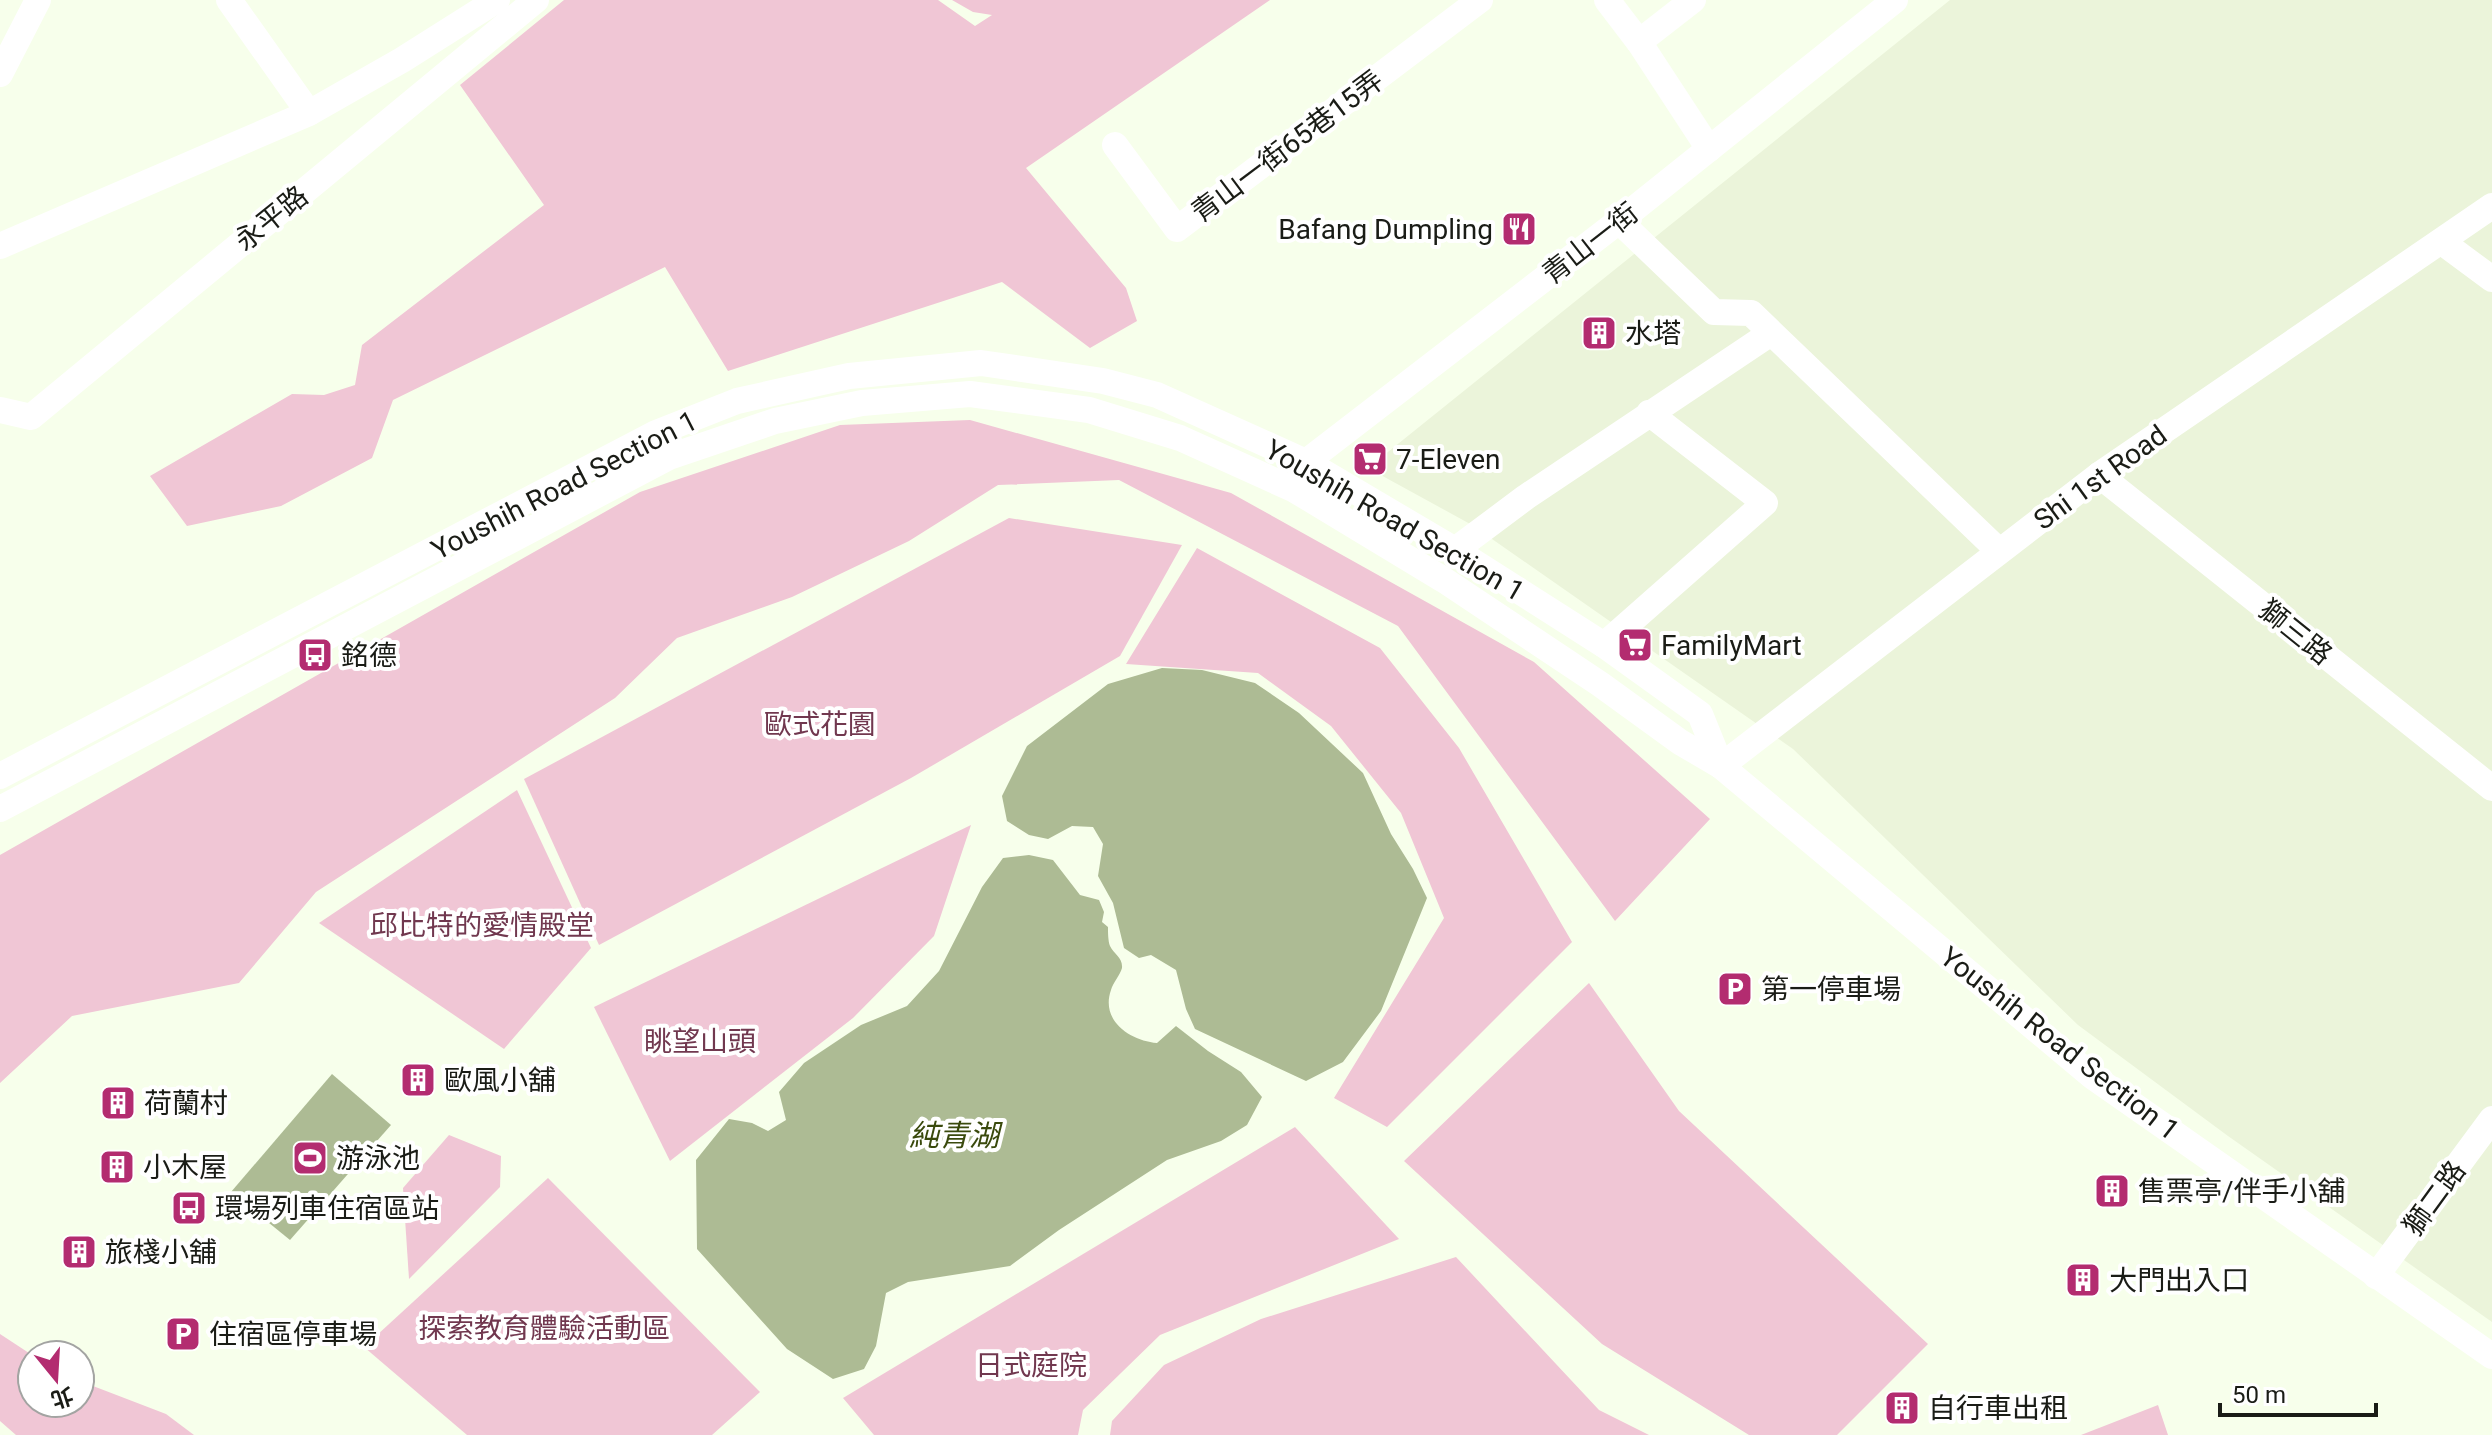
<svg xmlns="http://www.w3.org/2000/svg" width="2492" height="1435" font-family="Roboto,'Noto Sans TC',sans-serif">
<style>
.built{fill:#ebf4da}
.green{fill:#f0c6d5}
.water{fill:#adbb94}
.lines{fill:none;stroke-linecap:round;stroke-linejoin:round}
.minor{stroke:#fff;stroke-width:26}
.labels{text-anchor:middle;stroke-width:8;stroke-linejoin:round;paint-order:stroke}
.street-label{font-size:28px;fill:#1a1c16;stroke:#fff}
.poi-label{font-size:28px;fill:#1a1c16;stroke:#fff;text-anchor:start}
.park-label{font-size:28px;fill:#71384f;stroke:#fff}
.water-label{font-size:30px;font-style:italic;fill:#3a4a0d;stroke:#fff}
</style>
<rect width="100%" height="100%" fill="#f7ffeb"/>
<path class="built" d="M 1950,0 L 2492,0 L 2492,1322 L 2228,1136 L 2078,1025 L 1793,749 L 1472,525 L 1368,468 Z"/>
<g class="green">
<path d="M 564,0 L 938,0 L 975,26 L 992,15 L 973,12 L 952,0 L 1270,0 L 1026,168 L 1126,288 L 1137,321 L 1090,348 L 1002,282 L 728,371 L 665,267 L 393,400 L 372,458 L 281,506 L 187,526 L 150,476 L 292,394 L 324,395 L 355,385 L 362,345 L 544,205 L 460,85 Z"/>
<path d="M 970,420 L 1231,493 L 1534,662 L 1710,819 L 1615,921 L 1398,626 L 1119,480 L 998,485 L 909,541 L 792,597 L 677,638 L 615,698 L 316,892 L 239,983 L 72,1016 L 0,1083 L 0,855 L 640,492 L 840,425 Z"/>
<path d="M 1009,518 L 1182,545 L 1120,656 L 911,778 L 599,945 L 524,779 Z"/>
<path d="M 1197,548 L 1380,648 L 1459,748 L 1572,942 L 1387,1127 L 1334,1098 L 1444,918 L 1401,813 L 1331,726 L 1258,673 L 1126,664 Z"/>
<path d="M 517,790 L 591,948 L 504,1049 L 319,923 Z"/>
<path d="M 971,825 L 934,936 L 853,1018 L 670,1161 L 594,1007 Z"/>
<path d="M 1589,983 L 1679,1111 L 1928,1344 L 1837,1435 L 1749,1435 L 1602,1344 L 1404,1161 Z"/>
<path d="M 1295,1127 L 1399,1239 L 1160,1335 L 1083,1410 L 1078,1435 L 874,1435 L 843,1398 Z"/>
<path d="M 449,1135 L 501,1156 L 500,1187 L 409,1279 L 403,1188 Z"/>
<path d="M 548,1178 L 760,1392 L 712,1435 L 467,1435 L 364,1347 Z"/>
<path d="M 1456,1257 L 1599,1410 L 1649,1435 L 1110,1435 L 1112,1421 L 1164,1365 L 1261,1319 Z"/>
<path d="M 0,1334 L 32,1355 L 32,1403 L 80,1403 L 80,1381 L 166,1414 L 194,1435 L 16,1435 L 0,1421 Z"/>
<path d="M 2158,1405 L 2168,1435 L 2081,1435 Z"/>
</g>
<g class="water">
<path d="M 1162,668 L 1202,670 L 1255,683 L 1299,713 L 1363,773 L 1391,834 L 1413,869 L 1427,898 L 1381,1011 L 1343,1062 L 1306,1081 L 1195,1029 L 1186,1009 L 1176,970 L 1151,955 L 1139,958 L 1124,948 L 1113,903 L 1098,876 L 1103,844 L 1093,827 L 1072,826 L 1048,839 L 1029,835 L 1007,821 L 1002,796 L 1027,746 L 1108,684 Z"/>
<path d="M 1029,855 L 1053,860 L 1080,895 L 1099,900 L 1104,912 L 1102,922 L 1108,927 C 1108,932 1108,941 1110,946 C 1114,954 1123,958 1122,968 C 1120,975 1113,983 1111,990 C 1100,1021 1131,1041 1157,1043 L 1176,1026 L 1208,1051 L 1241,1072 L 1262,1097 L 1247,1125 L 1221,1141 L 1167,1160 L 1059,1230 L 1010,1266 L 908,1282 L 886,1293 L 876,1346 L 864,1369 L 833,1379 L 787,1349 L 697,1249 L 696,1160 L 729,1119 L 752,1123 L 768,1131 L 786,1120 L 779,1092 L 804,1063 L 861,1025 L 907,1006 L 939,971 L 982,887 L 1003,858 Z"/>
<path d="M 332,1074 L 391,1125 L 290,1240 L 231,1192 Z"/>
</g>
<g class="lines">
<g class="minor">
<path d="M 229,0 L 309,113"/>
<path d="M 1607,0 L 1639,42 L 1709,149"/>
<path d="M 1639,42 L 1693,0"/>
<path d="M 0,74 L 38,0"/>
<path d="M 1115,145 L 1177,229 L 1480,0"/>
<path d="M 1619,221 L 1714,312 L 1751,313 L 1999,551"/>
<path d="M 2442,242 L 2492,279"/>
<path d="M 0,246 L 309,113 L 402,60 L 497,0"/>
<path d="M 0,410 L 31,417 L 536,0"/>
<path d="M 2099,475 L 2492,788"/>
<path d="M 1300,476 L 1306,462 L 1619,221 L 1895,0"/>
<path d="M 1455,550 L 1526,497 L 1771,333"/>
<path d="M 1604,645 L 1765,503 L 1649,413"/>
<path d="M 1721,766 L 2099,475 L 2492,206"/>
<path d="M 0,776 L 656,433 L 737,401 L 849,376 L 981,363 L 1103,381 L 1157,395 L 1306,462 L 1455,550 L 1604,645 L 1700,714 L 1721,766"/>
<path d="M 0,809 L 669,457 L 775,421 L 862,403 L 970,394 L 1089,410 L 1180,438 L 1295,490 L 1444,580 L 1600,684 L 1680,742 L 1721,766 L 2092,1076 L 2492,1356"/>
<path d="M 2376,1276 L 2492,1119"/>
</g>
</g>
<defs>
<symbol id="restaurant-square" viewBox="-11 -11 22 22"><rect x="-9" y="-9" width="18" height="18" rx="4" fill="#b32c70" stroke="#fff"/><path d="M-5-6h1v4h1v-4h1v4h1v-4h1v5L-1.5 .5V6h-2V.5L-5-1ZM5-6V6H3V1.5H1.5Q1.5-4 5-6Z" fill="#fff"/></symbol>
<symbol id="building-square" viewBox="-11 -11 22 22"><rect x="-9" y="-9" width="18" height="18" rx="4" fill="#b32c70" stroke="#fff"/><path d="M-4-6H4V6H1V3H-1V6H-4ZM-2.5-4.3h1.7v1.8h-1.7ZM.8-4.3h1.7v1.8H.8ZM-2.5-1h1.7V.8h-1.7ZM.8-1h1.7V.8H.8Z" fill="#fff"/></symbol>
<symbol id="supermarket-square" viewBox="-11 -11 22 22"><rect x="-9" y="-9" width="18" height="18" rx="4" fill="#b32c70" stroke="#fff"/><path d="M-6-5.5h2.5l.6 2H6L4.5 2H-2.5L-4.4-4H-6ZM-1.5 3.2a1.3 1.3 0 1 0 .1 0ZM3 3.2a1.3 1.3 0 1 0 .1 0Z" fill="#fff"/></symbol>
<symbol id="bus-square" viewBox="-11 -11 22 22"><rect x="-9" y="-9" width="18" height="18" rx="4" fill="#b32c70" stroke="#fff"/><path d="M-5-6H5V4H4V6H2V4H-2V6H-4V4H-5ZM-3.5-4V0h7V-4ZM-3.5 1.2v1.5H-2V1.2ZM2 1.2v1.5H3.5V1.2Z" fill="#fff"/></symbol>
<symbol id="parking-square" viewBox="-11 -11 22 22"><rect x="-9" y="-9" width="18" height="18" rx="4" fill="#b32c70" stroke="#fff"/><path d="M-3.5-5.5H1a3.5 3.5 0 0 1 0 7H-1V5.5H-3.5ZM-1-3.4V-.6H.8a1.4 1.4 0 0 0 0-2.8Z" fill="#fff"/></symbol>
<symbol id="stadium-square" viewBox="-11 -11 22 22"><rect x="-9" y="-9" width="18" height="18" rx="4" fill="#b32c70" stroke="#fff"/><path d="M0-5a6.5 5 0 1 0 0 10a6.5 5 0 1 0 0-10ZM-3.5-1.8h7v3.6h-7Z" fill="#fff"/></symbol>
</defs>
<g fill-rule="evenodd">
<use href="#restaurant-square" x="1499" y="209" width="40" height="40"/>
<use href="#building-square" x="1579" y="313" width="40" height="40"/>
<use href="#supermarket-square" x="1350" y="439" width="40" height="40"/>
<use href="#supermarket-square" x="1615" y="625" width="40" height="40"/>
<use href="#bus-square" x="295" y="635" width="40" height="40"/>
<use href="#parking-square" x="1715" y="969" width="40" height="40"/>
<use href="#building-square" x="398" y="1060" width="40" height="40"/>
<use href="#building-square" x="98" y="1083" width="40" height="40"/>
<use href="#stadium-square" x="290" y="1138" width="40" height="40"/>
<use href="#building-square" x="97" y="1147" width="40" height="40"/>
<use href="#building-square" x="2092" y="1171" width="40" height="40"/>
<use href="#bus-square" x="169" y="1188" width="40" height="40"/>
<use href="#building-square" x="59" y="1232" width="40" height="40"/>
<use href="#building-square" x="2063" y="1260" width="40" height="40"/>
<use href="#parking-square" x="163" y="1314" width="40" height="40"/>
<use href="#building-square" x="1882" y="1388" width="40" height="40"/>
</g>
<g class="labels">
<g class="street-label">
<text transform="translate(1287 146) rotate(-37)" y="10">青山一街65巷15弄</text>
<text transform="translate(271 218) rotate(-39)" y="10">永平路</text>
<text transform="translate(1590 243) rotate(-38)" y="10">青山一街</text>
<text transform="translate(2100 477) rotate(-36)" y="10">Shi 1st Road</text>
<text transform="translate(564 485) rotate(-27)" y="10">Youshih Road Section 1</text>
<text transform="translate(1395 520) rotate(30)" y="10">Youshih Road Section 1</text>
<text transform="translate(2296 632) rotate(39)" y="10">獅三路</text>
<text transform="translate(2060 1043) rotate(38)" y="10">Youshih Road Section 1</text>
<text transform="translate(2434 1198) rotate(-54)" y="10">獅二路</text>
</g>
<g class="poi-label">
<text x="1493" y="239" text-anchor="end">Bafang Dumpling</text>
<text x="1625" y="343">水塔</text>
<text x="1396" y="469">7-Eleven</text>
<text x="1661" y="655">FamilyMart</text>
<text x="341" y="665">銘德</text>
<text x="1761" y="999">第一停車場</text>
<text x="444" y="1090">歐風小舖</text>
<text x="144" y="1113">荷蘭村</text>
<text x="336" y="1168">游泳池</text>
<text x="143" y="1177">小木屋</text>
<text x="2138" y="1201">售票亭/伴手小舖</text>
<text x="215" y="1218">環場列車住宿區站</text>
<text x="105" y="1262">旅棧小舖</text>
<text x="2109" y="1290">大門出入口</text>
<text x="209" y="1344">住宿區停車場</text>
<text x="1928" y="1418">自行車出租</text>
</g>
<g class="park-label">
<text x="820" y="734">歐式花園</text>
<text x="482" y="935">邱比特的愛情殿堂</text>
<text x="700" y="1051">眺望山頭</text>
<text x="544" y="1338">探索教育體驗活動區</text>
<text x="1031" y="1375">日式庭院</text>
</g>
<g class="water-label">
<text x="954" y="1146">純青湖</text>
</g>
</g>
<g transform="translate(56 1379) rotate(162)"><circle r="38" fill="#ffffff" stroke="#a3a4a2" stroke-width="2"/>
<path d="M0-6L14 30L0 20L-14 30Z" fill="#b32c70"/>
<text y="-12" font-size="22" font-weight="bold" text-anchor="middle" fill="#1a1c16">北</text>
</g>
<path d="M2220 1403v12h156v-12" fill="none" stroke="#1a1c16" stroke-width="4"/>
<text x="2232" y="1403" font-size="24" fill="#1a1c16" stroke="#ffffff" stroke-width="6" paint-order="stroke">50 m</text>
</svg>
